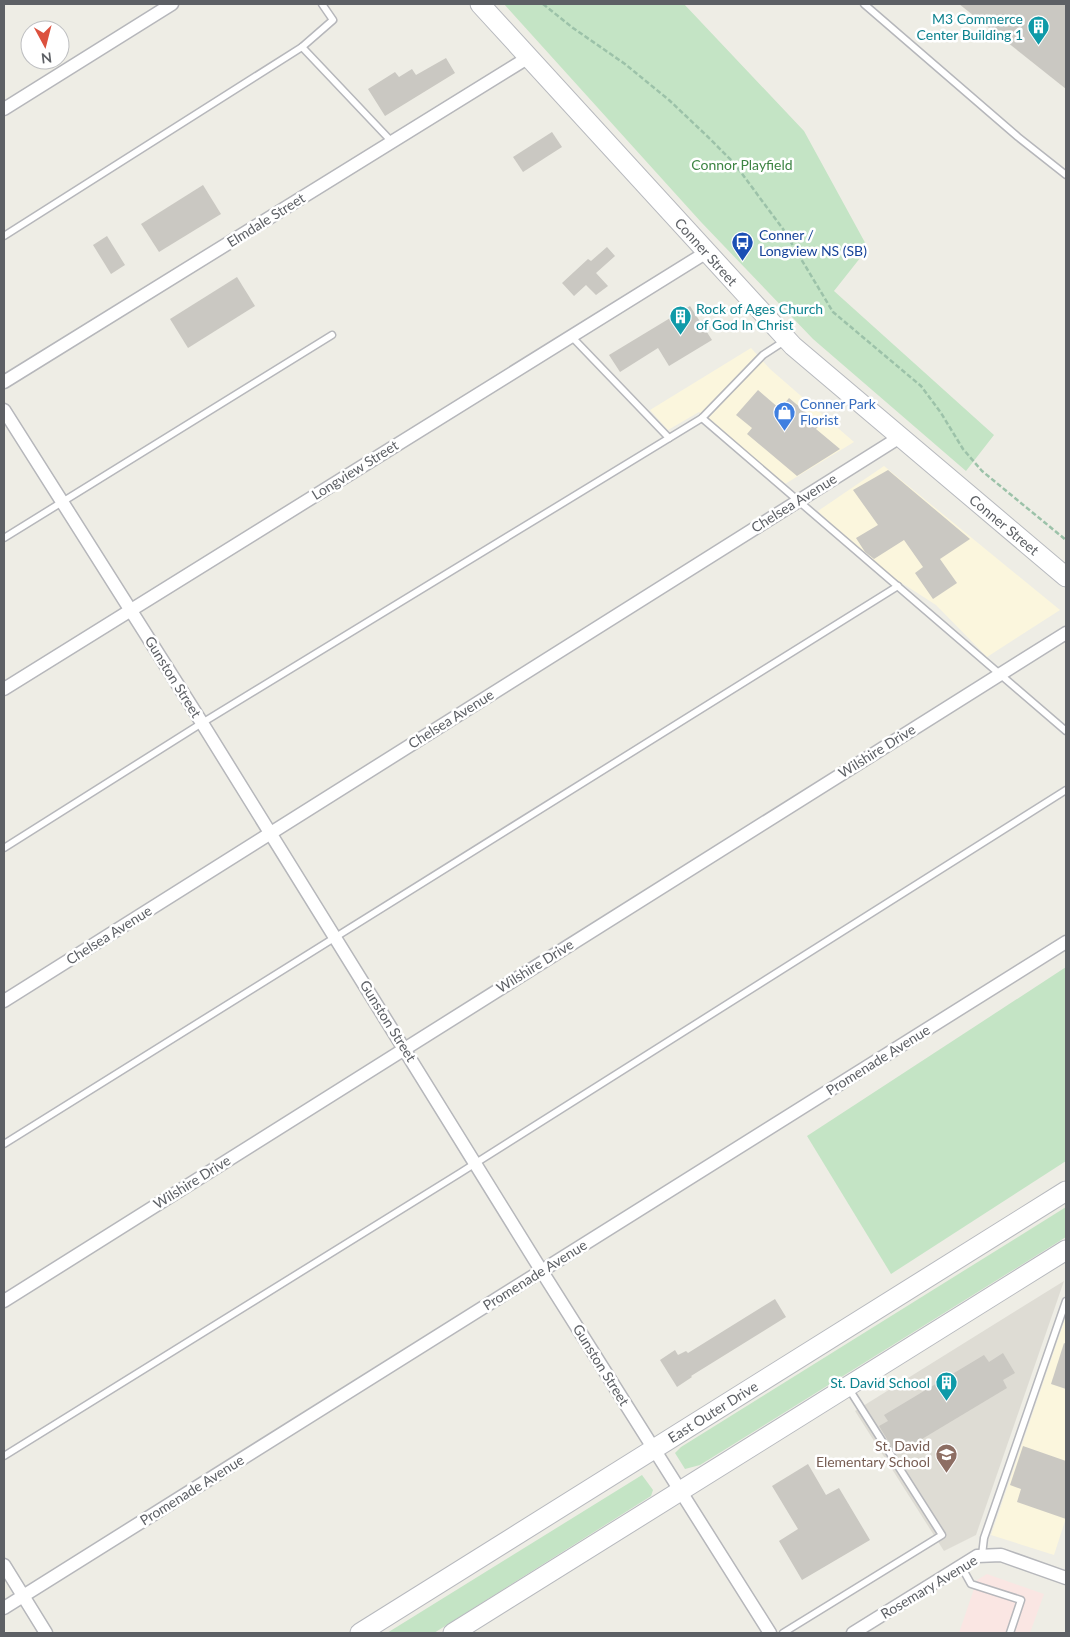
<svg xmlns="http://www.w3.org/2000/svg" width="1070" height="1637" font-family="Lato,sans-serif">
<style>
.commercial{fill:#fbf6dd}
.education{fill:#dedcd4}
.medical{fill:#fae6e3}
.green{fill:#c4e4c5}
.building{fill:#cac8c2}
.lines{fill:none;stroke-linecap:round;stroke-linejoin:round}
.lane-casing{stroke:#b6b7bb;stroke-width:9}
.street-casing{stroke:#b6b7bb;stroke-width:15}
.secondary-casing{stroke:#b7b9be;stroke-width:21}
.path{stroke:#9cc2a9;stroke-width:2.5;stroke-dasharray:5 2.5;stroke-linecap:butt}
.lane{stroke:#fff;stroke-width:6}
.street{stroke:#fff;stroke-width:12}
.secondary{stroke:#fff;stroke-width:19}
.labels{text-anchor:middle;stroke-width:5;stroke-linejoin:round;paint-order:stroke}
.culture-label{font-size:14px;fill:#0d838f;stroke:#fff;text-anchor:end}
.park-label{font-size:14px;fill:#3d8443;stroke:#fff}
.street-label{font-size:14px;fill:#5d6065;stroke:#fff}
.transit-label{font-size:14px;fill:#164399;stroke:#fff;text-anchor:start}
.shop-label{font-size:14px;fill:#366cbe;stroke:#fff;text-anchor:start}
.education-label{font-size:14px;fill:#785e54;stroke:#fff;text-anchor:end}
</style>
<rect width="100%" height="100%" fill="#eeede5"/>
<g class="commercial">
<path d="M 751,348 L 770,369 L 854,442 L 785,484 L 699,412 L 668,430 L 650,410 Z"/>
<path d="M 884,466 L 1060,610 L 987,657 L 936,605 L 866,560 L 818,511 Z"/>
<path d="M 1066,1316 L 1066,1518 L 1054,1555 L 991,1535 Z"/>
</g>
<path class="education" d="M 1064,1281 L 976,1535 L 944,1551 L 855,1411 Z"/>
<path class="medical" d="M 987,1574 L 1044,1594 L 1030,1633 L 959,1633 L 977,1580 Z"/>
<g class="green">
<path d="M 504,4 L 684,4 L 804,131 L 868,248 L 834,291 L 994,435 L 966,471 L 813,339 L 701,222 Z"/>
<path d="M 1066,967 L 1066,1161 L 891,1274 L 807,1136 Z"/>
<path d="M 1066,1207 L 1066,1237 L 700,1465 L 685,1469 L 675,1453 L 681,1447 Z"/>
<path d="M 642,1475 L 653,1490 L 651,1496 L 434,1633 L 387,1633 Z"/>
</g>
<g class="building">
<path d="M 959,4 L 1066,4 L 1066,89 Z"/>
<path d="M 446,58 L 455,73 L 385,116 L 368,89 L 395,72 L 399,77 L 412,69 L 416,75 Z"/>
<path d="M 552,132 L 562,147 L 523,172 L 513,157 Z"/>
<path d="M 203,185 L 221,214 L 159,252 L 141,224 Z"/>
<path d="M 107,236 L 125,265 L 111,274 L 93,245 Z"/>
<path d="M 607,247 L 615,256 L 596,273 L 608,286 L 596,295 L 586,285 L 574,296 L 562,283 L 588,259 L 591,261 Z"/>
<path d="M 237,277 L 255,306 L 188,348 L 170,319 Z"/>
<path d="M 690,306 L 712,340 L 669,366 L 658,348 L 620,372 L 609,355 Z"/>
<path d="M 758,390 L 780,409 L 789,398 L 820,424 L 816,429 L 840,449 L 797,476 L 747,434 L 752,428 L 736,415 Z"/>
<path d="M 888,470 L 970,539 L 940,559 L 957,583 L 933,599 L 915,573 L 923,567 L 904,540 L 874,559 L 865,552 L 856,538 L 878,525 L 853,490 Z"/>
<path d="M 775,1299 L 786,1317 L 691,1376 L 692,1377 L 677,1387 L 660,1360 L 675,1350 L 678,1355 L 686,1351 L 688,1353 Z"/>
<path d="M 1064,1343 L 1066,1344 L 1066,1389 L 1051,1384 Z"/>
<path d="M 1003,1353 L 1015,1373 L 1003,1380 L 1007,1388 L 907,1448 L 904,1443 L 893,1449 L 879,1426 L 888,1421 L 884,1415 L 984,1355 L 989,1362 Z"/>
<path d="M 1023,1446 L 1066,1461 L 1066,1519 L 1017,1502 L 1021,1489 L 1010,1485 Z"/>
<path d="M 808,1464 L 826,1495 L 839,1488 L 870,1540 L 802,1580 L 779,1541 L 798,1529 L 772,1486 Z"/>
</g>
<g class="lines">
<defs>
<g id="lane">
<path d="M 322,4 L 333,20 L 302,47 L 392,142"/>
<path d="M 864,4 L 1018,137 L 1066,175"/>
<path d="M 4,236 L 302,47"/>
<path d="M 571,336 L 669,438"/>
<path d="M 702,418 L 1066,731"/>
<path d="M 4,538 L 332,335"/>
<path d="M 4,848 L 202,723 L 702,418 L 763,355 L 786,340"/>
<path d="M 4,1144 L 898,586"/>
<path d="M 4,1456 L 460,1173 L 1066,790"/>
<path d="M 982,1555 L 984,1538 L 1066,1301"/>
<path d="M 961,1566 L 971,1584 L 1021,1600 L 1010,1633"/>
<path d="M 783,1633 L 942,1535 L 849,1389"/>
</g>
<g id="street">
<path d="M 4,109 L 172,4"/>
<path d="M 4,382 L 529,57"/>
<path d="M 4,410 L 202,723 L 541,1270 L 770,1633"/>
<path d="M 4,689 L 707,252"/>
<path d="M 4,1001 L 900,437"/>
<path d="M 4,1301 L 1066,633"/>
<path d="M 4,1565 L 46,1633"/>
<path d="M 4,1608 L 1066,942"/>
<path d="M 853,1633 L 977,1556 L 1001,1555 L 1066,1578"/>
</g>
<g id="secondary">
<path d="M 480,4 L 793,346 L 1066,577"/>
<path d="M 360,1633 L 1066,1191"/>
<path d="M 453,1633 L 1066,1250"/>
</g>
</defs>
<use href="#lane" class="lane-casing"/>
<use href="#street" class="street-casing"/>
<use href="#secondary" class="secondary-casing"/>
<path class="path" d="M 543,4 L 573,28 L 625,64 L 669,100 L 707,136 L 734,163 L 783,229 L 833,312 L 921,386 L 941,413 L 963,449 L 982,471 L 1066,540"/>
<use href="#lane" class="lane"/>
<use href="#street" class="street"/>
<use href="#secondary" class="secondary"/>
</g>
<defs>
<symbol id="building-pin" viewBox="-11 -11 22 30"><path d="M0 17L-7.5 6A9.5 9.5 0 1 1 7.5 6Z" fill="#0f9aa8" stroke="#fff"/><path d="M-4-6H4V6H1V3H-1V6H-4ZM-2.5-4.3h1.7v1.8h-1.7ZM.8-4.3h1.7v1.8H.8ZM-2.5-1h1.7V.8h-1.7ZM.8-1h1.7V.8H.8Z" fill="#fff"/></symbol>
<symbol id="bus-pin" viewBox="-11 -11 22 30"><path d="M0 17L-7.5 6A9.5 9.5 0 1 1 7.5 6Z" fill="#1a4fb4" stroke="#fff"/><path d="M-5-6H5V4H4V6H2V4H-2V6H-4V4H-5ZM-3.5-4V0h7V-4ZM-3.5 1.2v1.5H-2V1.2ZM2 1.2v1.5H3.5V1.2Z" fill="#fff"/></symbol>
<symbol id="shop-pin" viewBox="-11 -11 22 30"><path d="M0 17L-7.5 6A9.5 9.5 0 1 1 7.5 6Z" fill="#3f7fe0" stroke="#fff"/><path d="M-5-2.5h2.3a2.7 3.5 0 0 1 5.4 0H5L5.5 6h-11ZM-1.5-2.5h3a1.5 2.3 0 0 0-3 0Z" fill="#fff"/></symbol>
<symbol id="school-pin" viewBox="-11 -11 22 30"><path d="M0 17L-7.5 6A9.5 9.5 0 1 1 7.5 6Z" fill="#8d6e63" stroke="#fff"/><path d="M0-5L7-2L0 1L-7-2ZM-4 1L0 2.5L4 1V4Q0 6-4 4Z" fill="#fff"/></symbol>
</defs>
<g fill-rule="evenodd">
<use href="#building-pin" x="1026" y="14" width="25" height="34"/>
<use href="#bus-pin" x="730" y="230" width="25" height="34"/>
<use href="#building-pin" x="668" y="304" width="25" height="34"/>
<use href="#shop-pin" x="772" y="400" width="25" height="34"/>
<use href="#building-pin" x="934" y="1370" width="25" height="34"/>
<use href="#school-pin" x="934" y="1442" width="25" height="34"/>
</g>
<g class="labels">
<g class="culture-label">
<text x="1023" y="24">M3 Commerce<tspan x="1023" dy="16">Center Building 1</tspan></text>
<text x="696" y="314" text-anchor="start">Rock of Ages Church<tspan x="696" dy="16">of God In Christ</tspan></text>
<text x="930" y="1388">St. David School</text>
</g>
<g class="park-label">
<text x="742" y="170">Connor Playfield</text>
</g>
<g class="street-label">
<text transform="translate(266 220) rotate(-32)" y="5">Elmdale Street</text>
<text transform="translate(706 252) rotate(48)" y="5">Conner Street</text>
<text transform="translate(355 470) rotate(-32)" y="5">Longview Street</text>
<text transform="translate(794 503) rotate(-32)" y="5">Chelsea Avenue</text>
<text transform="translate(1004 525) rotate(40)" y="5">Conner Street</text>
<text transform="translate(173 677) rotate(58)" y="5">Gunston Street</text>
<text transform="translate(451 719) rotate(-32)" y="5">Chelsea Avenue</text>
<text transform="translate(877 751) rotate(-32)" y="5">Wilshire Drive</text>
<text transform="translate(109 935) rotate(-32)" y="5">Chelsea Avenue</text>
<text transform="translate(535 966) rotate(-32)" y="5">Wilshire Drive</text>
<text transform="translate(388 1021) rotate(58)" y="5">Gunston Street</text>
<text transform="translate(878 1060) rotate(-32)" y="5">Promenade Avenue</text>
<text transform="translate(192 1182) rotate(-32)" y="5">Wilshire Drive</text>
<text transform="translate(535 1275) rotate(-32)" y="5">Promenade Avenue</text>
<text transform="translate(601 1365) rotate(58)" y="5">Gunston Street</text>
<text transform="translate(713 1412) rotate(-32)" y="5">East Outer Drive</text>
<text transform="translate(192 1490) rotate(-32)" y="5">Promenade Avenue</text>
<text transform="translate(929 1587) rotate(-31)" y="5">Rosemary Avenue</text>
</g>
<g class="transit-label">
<text x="759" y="240">Conner /<tspan x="759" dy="16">Longview NS (SB)</tspan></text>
</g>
<g class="shop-label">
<text x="800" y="409">Conner Park<tspan x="800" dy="16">Florist</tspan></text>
</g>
<g class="education-label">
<text x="930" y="1451">St. David<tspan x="930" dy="16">Elementary School</tspan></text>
</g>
</g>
<rect width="1070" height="1637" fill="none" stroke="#5d6065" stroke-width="10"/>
<g transform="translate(45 45) rotate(173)"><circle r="24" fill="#ffffff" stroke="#bebfc1"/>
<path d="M0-4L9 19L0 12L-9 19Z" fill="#dc513e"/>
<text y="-8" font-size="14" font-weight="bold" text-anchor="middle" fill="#5d6065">N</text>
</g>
</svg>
